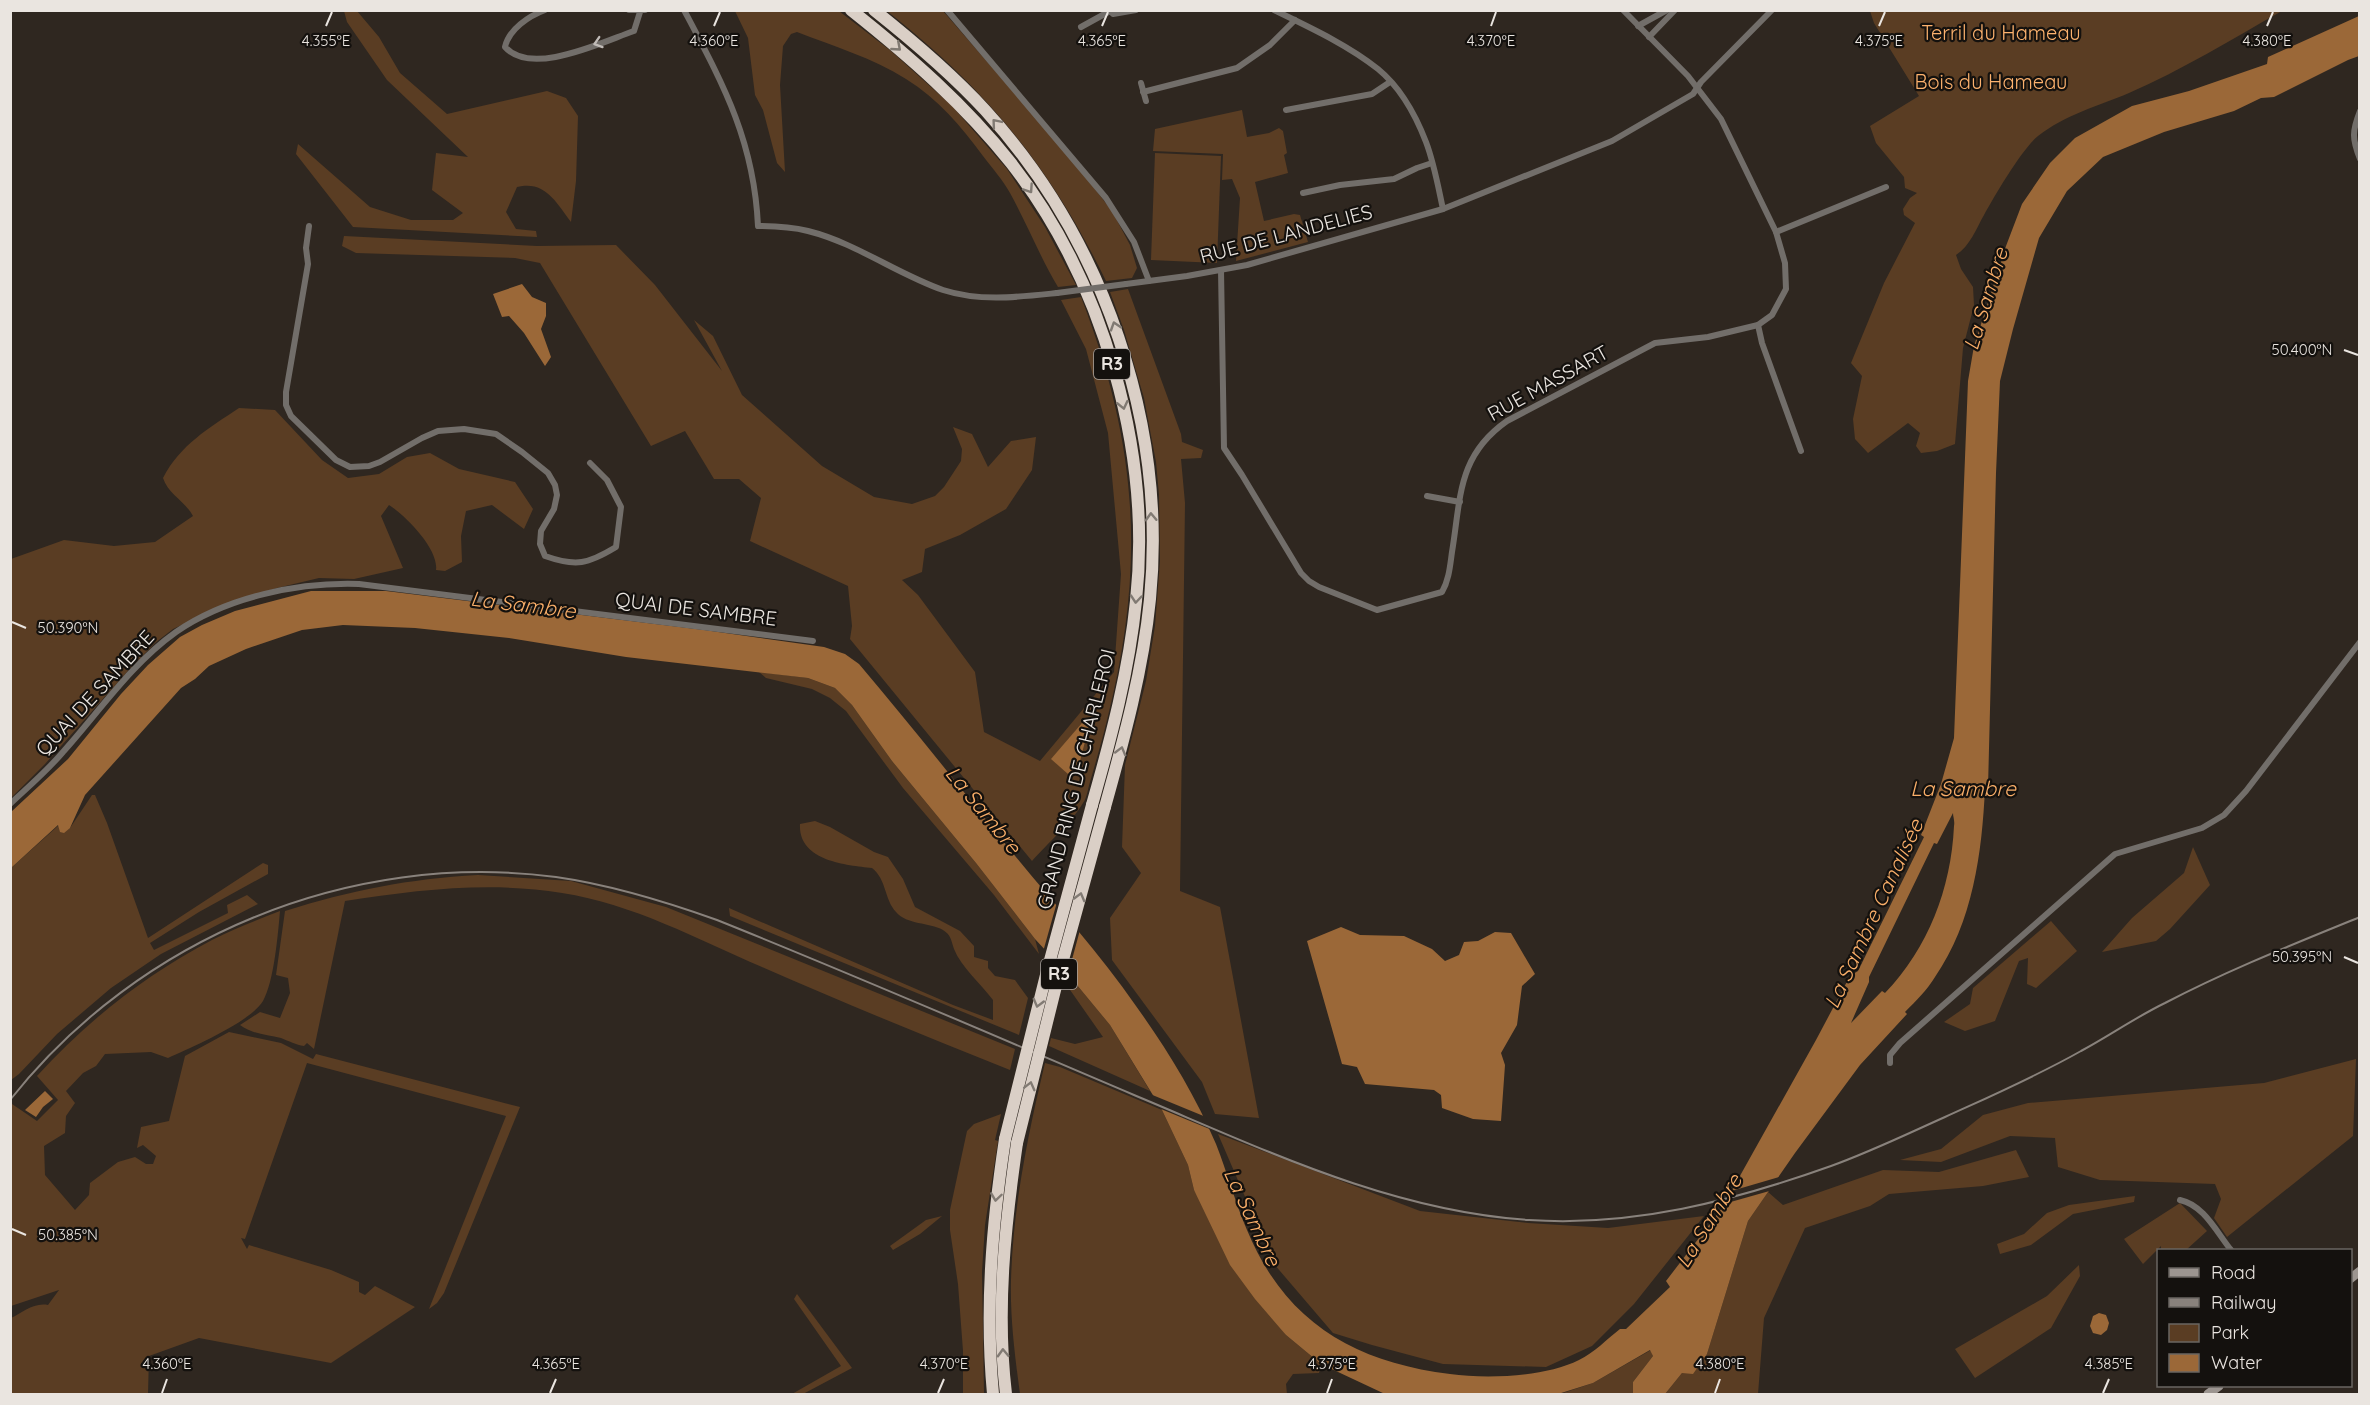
<svg xmlns="http://www.w3.org/2000/svg" width="2370" height="1405" font-family="Quicksand,sans-serif">
<style>
.green{fill:#5a3d23}
.water{fill:#9b6838;fill-rule:evenodd}
.pier{fill:#2f2720}
.lines{fill:none;stroke-linecap:round;stroke-linejoin:round}
.minor{stroke:#726e6a;stroke-width:6}
.secondary{stroke:#9c9590;stroke-width:9}
.motorway{stroke:#dacfc6;stroke-width:12}
.rail{stroke:#89827c;stroke-width:2}
.minor-bridge{stroke:#726e6a;stroke-width:6}
.motorway-bridge{stroke:#dacfc6;stroke-width:12}
.oneway{stroke:#c0bbb7}
.oneway2{stroke:#817a73}
.ticks{fill:none;stroke:#eae5e0;stroke-width:2}
.labels{text-anchor:middle;stroke-width:4.5;stroke-linejoin:round;paint-order:stroke}
.shield{fill:#14110e;stroke:#aaa5a1;stroke-width:1.5}
.shield-label{font-size:18px;font-weight:bold;fill:#eae5e0}
.park-label{font-size:20px;fill:#fdb26e;stroke:#14110e}
.street-label{font-size:20px;fill:#eae5e0;stroke:#14110e}
.water-label{font-size:21px;font-style:italic;fill:#f9ae69;stroke:#14110e}
.ticks-label{font-size:15px;text-anchor:middle;fill:#eae5e0;stroke:#14110e;stroke-width:4.5;stroke-linejoin:round;paint-order:stroke}
</style>
<rect width="100%" height="100%" fill="#2f2720"/>
<g class="green">
<path d="M 344,11 L 357,11 L 379,37 L 400,73 L 447,114 L 547,91 L 566,98 L 578,116 L 576,181 L 571,222 C 556,202 545,180 517,187 L 506,212 L 516,229 L 536,231 L 537,237 L 353,227 L 296,154 L 298,144 L 370,207 L 411,220 L 453,220 L 463,213 L 432,190 L 436,153 L 468,157 L 387,80 L 347,22 Z"/>
<path d="M 735,11 L 839,11 L 891,51 L 952,106 L 1007,169 L 1045,227 L 1076,285 L 1058,287 C 1040,257 1027,224 1010,193 C 1003,180 992,168 983,156 C 961,126 938,99 906,79 C 873,58 833,46 797,32 L 791,34 L 783,46 L 780,85 L 785,172 L 777,163 L 763,110 L 755,95 L 748,38 Z"/>
<path d="M 887,11 L 943,11 L 1069,156 L 1112,211 L 1130,245 L 1137,268 L 1132,278 L 1106,281 C 1050,166 987,90 887,11 Z"/>
<path d="M 1870,11 L 2282,11 C 2232,39 2182,70 2129,93 C 2098,106 2065,115 2038,136 C 2022,149 1995,195 1984,215 C 1976,229 1970,246 1956,255 L 1961,269 L 1973,287 L 1974,305 L 1963,348 L 1955,444 L 1937,451 L 1921,453 L 1916,446 L 1920,433 L 1908,423 L 1868,453 L 1855,439 L 1853,419 L 1862,376 L 1851,363 L 1884,283 L 1915,223 L 1904,215 L 1903,209 L 1910,198 L 1917,193 L 1905,188 L 1904,177 L 1876,143 L 1870,126 L 1919,96 L 1874,23 Z"/>
<path d="M 1242,110 L 1247,137 L 1269,133 L 1279,128 L 1283,131 L 1287,153 L 1284,155 L 1288,173 L 1255,182 L 1264,221 L 1294,214 L 1300,215 L 1308,242 L 1236,261 L 1240,198 L 1232,179 L 1222,180 L 1223,154 L 1153,151 L 1155,129 Z"/>
<path d="M 1155,153 L 1221,156 L 1217,263 L 1151,260 Z"/>
<path d="M 344,236 L 537,246 L 616,245 L 655,285 L 722,371 L 694,320 L 713,336 L 742,395 L 822,466 L 874,497 L 912,504 L 935,496 L 944,487 L 961,461 L 962,449 L 953,427 L 972,434 L 988,467 L 1011,441 L 1036,437 L 1032,470 L 1006,509 L 960,535 L 925,549 L 922,572 L 902,580 L 918,595 L 975,672 L 984,732 L 1040,761 L 1114,672 L 1121,574 L 1108,433 L 1086,349 L 1061,300 L 1081,297 C 1138,445 1146,566 1107,720 C 1102,741 1096,761 1090,782 C 1088,788 1087,798 1083,803 C 1072,822 1047,844 1032,861 L 850,639 L 852,626 L 848,586 L 750,541 L 761,498 L 739,479 L 714,479 L 685,431 L 651,446 L 540,263 L 515,258 L 356,253 L 342,246 Z"/>
<path d="M 1128,289 L 1181,434 L 1182,442 L 1203,450 L 1201,458 L 1181,459 L 1185,503 L 1180,891 L 1220,907 L 1259,1118 L 1215,1114 L 1202,1082 L 1112,960 L 1110,918 L 1141,873 L 1122,847 L 1125,765 L 1146,681 L 1155,626 L 1160,561 L 1159,495 L 1156,462 L 1144,398 L 1124,330 L 1110,292 Z"/>
<path d="M 239,408 L 275,410 L 322,460 L 348,478 L 379,474 L 407,457 L 430,453 L 459,469 L 515,482 L 533,509 L 524,529 L 492,505 L 466,511 L 461,536 L 462,562 L 445,571 L 436,570 C 439,549 405,515 389,505 L 381,516 L 403,568 L 354,579 L 319,578 L 277,588 L 231,602 L 173,629 L 155,643 L 127,672 L 45,764 L 11,798 L 11,559 L 64,540 L 114,546 L 155,542 L 193,516 C 185,501 168,494 163,478 C 180,445 209,428 239,408 Z"/>
<path d="M 759,672 L 808,678 L 835,688 L 852,705 L 892,761 L 976,863 L 1035,939 L 1039,954 L 994,895 L 903,788 L 846,711 L 830,698 L 812,689 L 766,678 Z"/>
<path d="M 92,795 L 95,795 L 107,823 L 148,938 L 263,863 L 268,865 L 268,874 L 199,912 L 150,943 L 154,950 L 228,913 L 227,905 L 247,895 L 258,904 L 161,954 L 111,988 L 57,1034 L 19,1074 L 11,1080 L 11,868 L 59,825 L 70,828 Z"/>
<path d="M 815,821 L 830,827 L 874,852 L 888,857 L 903,879 L 915,907 L 960,931 L 974,946 L 974,957 L 988,961 L 988,968 L 995,976 L 1015,980 L 1028,998 L 1019,1035 L 730,916 L 729,908 L 953,1005 L 993,1020 L 993,1000 C 981,984 961,967 954,949 C 951,940 951,935 943,930 C 929,922 907,925 896,912 C 884,899 887,880 872,868 C 846,865 798,861 800,824 Z"/>
<path d="M 2193,847 L 2210,885 L 2170,929 L 2156,941 L 2102,952 L 2132,918 L 2184,873 Z"/>
<path d="M 478,875 L 571,881 L 666,907 L 1015,1049 L 1010,1070 C 927,1037 844,1003 762,967 C 697,939 633,904 562,893 C 490,881 417,890 345,901 L 314,1049 L 307,1043 L 304,1046 C 296,1045 289,1041 281,1038 C 267,1035 252,1034 240,1025 L 260,1012 L 280,1018 L 290,993 L 288,978 L 276,975 L 285,911 C 352,890 408,879 478,875 Z"/>
<path d="M 280,911 C 278,934 274,982 263,1001 C 249,1023 192,1047 168,1058 L 151,1052 L 105,1054 L 96,1066 L 83,1073 L 66,1091 L 75,1103 L 66,1116 L 65,1133 L 44,1146 L 45,1175 L 75,1210 L 89,1195 L 90,1183 L 118,1162 L 135,1157 L 146,1164 L 153,1164 L 156,1156 L 143,1145 L 137,1148 L 141,1127 L 169,1121 L 185,1056 L 229,1032 L 281,1043 L 313,1059 L 316,1054 L 520,1107 L 444,1293 L 437,1303 L 429,1309 L 506,1116 L 307,1063 L 245,1239 L 241,1238 L 247,1249 L 249,1245 L 331,1270 L 359,1282 L 359,1292 L 365,1295 L 375,1286 L 415,1307 L 331,1363 L 199,1338 L 149,1356 L 148,1394 L 11,1394 L 11,1318 C 22,1313 34,1302 48,1305 L 59,1290 L 11,1306 L 11,1106 L 12,1104 L 37,1121 L 58,1100 L 37,1076 C 87,1021 145,975 212,940 C 234,929 257,920 280,911 Z"/>
<path d="M 2051,921 L 2077,951 L 2036,988 L 2027,984 L 2028,958 L 2019,961 L 1995,1021 L 1965,1031 L 1944,1022 L 1970,1004 L 1973,988 Z"/>
<path d="M 1072,979 L 1110,1025 L 1150,1091 L 1049,1046 L 1051,1038 L 1075,1044 L 1103,1037 L 1068,987 Z"/>
<path d="M 2356,1059 L 2353,1136 L 2227,1237 L 2214,1218 L 2221,1199 L 2215,1184 L 2100,1180 L 2058,1167 L 2055,1138 L 2010,1136 L 1941,1162 L 1900,1160 L 1941,1149 L 1983,1115 L 2028,1103 L 2264,1083 Z"/>
<path d="M 1045,1063 L 1060,1067 L 1162,1110 L 1188,1165 L 1194,1190 L 1286,1335 L 1321,1364 L 1319,1373 L 1293,1374 L 1286,1384 L 1287,1394 L 1020,1394 C 1015,1357 1010,1318 1011,1280 C 1013,1207 1028,1134 1045,1063 Z"/>
<path d="M 1001,1114 L 995,1140 L 998,1141 L 985,1225 L 982,1272 L 984,1394 L 963,1394 L 963,1351 L 958,1284 L 950,1230 L 950,1210 L 967,1131 L 974,1124 Z"/>
<path d="M 1218,1134 L 1420,1211 L 1528,1223 L 1608,1228 L 1704,1216 L 1634,1304 L 1592,1346 L 1546,1367 L 1443,1364 L 1372,1345 L 1333,1333 L 1274,1264 Z"/>
<path d="M 2016,1150 L 2029,1177 L 1983,1186 L 1889,1194 L 1870,1206 L 1805,1228 L 1764,1318 L 1758,1394 L 1665,1394 L 1682,1373 L 1707,1354 L 1748,1221 L 1768,1192 L 1783,1205 L 1883,1170 L 1939,1172 Z"/>
<path d="M 2135,1196 L 2134,1202 L 2073,1214 L 2031,1245 L 2000,1254 L 1997,1244 L 2024,1234 L 2047,1213 L 2069,1205 Z"/>
<path d="M 2180,1203 L 2207,1231 L 2186,1250 L 2161,1250 L 2161,1246 L 2143,1264 L 2124,1239 Z"/>
<path d="M 942,1216 L 920,1234 L 893,1250 L 890,1246 L 926,1220 Z"/>
<path d="M 2079,1265 L 2080,1276 L 2051,1328 L 1975,1378 L 1955,1349 L 2047,1296 Z"/>
<path d="M 797,1294 L 852,1368 L 803,1394 L 792,1394 L 841,1366 L 794,1299 Z"/>
<path d="M 1651,1350 L 1653,1356 L 1633,1382 L 1635,1394 L 1560,1394 L 1593,1383 Z"/>
</g>
<g class="water">
<path d="M 2359,16 L 2359,56 L 2348,60 L 2274,97 L 2261,98 L 2234,111 L 2164,132 L 2103,157 L 2067,191 L 2039,238 L 2013,329 L 2000,381 L 1996,473 L 1988,788 L 1985,788 C 1982,853 1973,922 1935,977 C 1927,990 1916,1001 1905,1012 L 1907,1014 L 1860,1065 L 1795,1153 L 1748,1221 L 1707,1354 L 1693,1374 L 1682,1373 L 1665,1394 L 1635,1394 L 1633,1393 L 1633,1382 L 1653,1356 L 1650,1350 L 1593,1383 L 1558,1394 L 1385,1394 L 1321,1364 L 1286,1335 L 1255,1299 L 1230,1265 L 1194,1190 L 1188,1165 L 1162,1110 L 1110,1025 L 1072,979 L 1035,939 L 976,863 L 892,761 L 852,705 L 835,688 L 808,678 L 626,657 L 509,638 L 415,628 L 343,625 L 302,630 L 246,649 L 209,666 L 195,679 L 181,688 L 85,795 L 70,828 L 64,833 L 60,832 L 58,825 L 11,868 L 11,812 L 68,759 L 121,694 L 148,665 L 180,637 L 202,625 L 235,611 L 311,591 L 386,591 L 704,630 L 824,647 L 845,654 L 859,664 C 908,722 956,782 1003,841 C 1047,896 1096,948 1136,1006 C 1167,1049 1195,1095 1216,1144 C 1227,1172 1235,1202 1247,1230 C 1285,1322 1354,1362 1450,1374 C 1487,1379 1545,1377 1579,1360 C 1594,1353 1607,1339 1620,1329 L 1626,1329 L 1670,1287 L 1666,1281 L 1722,1208 L 1816,1040 L 1850,976 L 1858,971 L 1924,837 L 1921,835 L 1941,784 L 1954,738 L 1968,381 L 1974,346 L 2006,246 L 2022,204 L 2050,163 L 2075,138 L 2132,106 L 2189,91 L 2267,64 L 2268,57 ZM 1953,813 C 1953,817 1955,821 1954,826 C 1951,889 1928,948 1885,993 L 1882,991 L 1851,1023 L 1869,982 L 1869,977 L 1934,843 L 1937,844 Z"/>
<path d="M 522,284 L 532,297 L 546,303 L 546,316 L 541,329 L 551,357 L 545,366 L 524,333 L 509,316 L 502,317 L 493,294 Z"/>
<path d="M 1082,723 L 1089,726 L 1080,761 L 1068,774 L 1051,759 Z"/>
<path d="M 1341,927 L 1360,935 L 1404,936 L 1432,949 L 1445,961 L 1459,955 L 1464,942 L 1478,941 L 1495,932 L 1511,933 L 1535,974 L 1522,986 L 1517,1025 L 1501,1053 L 1505,1065 L 1501,1121 L 1473,1119 L 1442,1108 L 1441,1095 L 1434,1090 L 1365,1084 L 1357,1067 L 1342,1064 L 1307,941 Z"/>
<path d="M 45,1091 L 53,1099 L 43,1107 L 36,1117 L 25,1110 Z"/>
<path d="M 2099,1313 L 2106,1315 L 2109,1323 L 2107,1330 L 2101,1335 L 2093,1333 L 2090,1326 L 2093,1316 Z"/>
</g>
<g class="pier">
<path d="M 1057,902 L 1080,930 L 1067,978 L 1043,952 Z"/>
<path d="M 1150,1094 L 1206,1117 L 1212,1130 L 1156,1107 Z"/>
<path d="M 1783,1176 L 1773,1190 L 1720,1205 L 1728,1192 Z"/>
</g>
<g class="lines">
<g class="minor">
<path d="M 545,10 C 529,16 509,29 505,47 C 531,77 602,42 634,31 L 640,12"/>
<path d="M 629,10 L 645,10"/>
<path d="M 684,10 C 723,84 754,140 758,226 C 775,226 792,227 808,231 C 856,243 897,274 943,290 C 980,302 1019,297 1057,293"/>
<path d="M 947,10 L 1106,198 L 1134,242 L 1149,281"/>
<path d="M 1109,10 L 1113,14 L 1136,10"/>
<path d="M 1274,10 C 1309,27 1348,45 1378,69 C 1400,87 1416,116 1426,142 C 1434,163 1438,186 1443,209"/>
<path d="M 1638,26 L 1667,10"/>
<path d="M 1081,27 L 1110,11"/>
<path d="M 1649,37 L 1675,10"/>
<path d="M 1141,83 L 1146,101"/>
<path d="M 1143,92 L 1237,68 L 1270,45 L 1295,20"/>
<path d="M 1286,110 L 1372,94 L 1390,82"/>
<path d="M 2360,111 C 2352,131 2352,139 2360,159"/>
<path d="M 1303,193 L 1340,185 L 1394,179 L 1417,168 L 1432,163"/>
<path d="M 309,226 L 306,248 L 308,264 L 286,392 L 286,405 L 291,416 L 336,460 L 350,467 L 369,466 L 380,462 L 422,438 L 438,431 L 464,429 L 496,434 L 522,452 L 548,473 L 555,485 L 557,495 L 554,509 L 541,531 L 540,544 L 545,556 C 576,567 588,564 616,547 L 621,507 L 607,480 L 590,463"/>
<path d="M 1776,232 L 1886,187"/>
<path d="M 1221,270 L 1224,448 L 1242,475 L 1301,573 L 1309,581 L 1319,587 L 1377,610 L 1442,592 C 1449,580 1450,566 1452,552 C 1461,498 1457,456 1507,421 L 1655,343 L 1708,337 L 1758,325 L 1772,315 L 1786,289 L 1785,263 L 1776,232 L 1721,119 L 1688,76 L 1623,10"/>
<path d="M 1126,284 L 1187,276 L 1247,265 L 1443,209 L 1612,141 L 1693,94 L 1701,82 L 1772,10"/>
<path d="M 1758,325 L 1762,343 L 1801,451"/>
<path d="M 1427,496 L 1460,502"/>
<path d="M 10,804 C 28,787 47,771 63,752 C 99,712 131,664 176,632 C 227,597 298,582 359,584 L 813,641"/>
<path d="M 1890,1063 L 1890,1055 L 1900,1043 L 2115,854 L 2202,828 L 2224,815 L 2246,791 L 2360,642"/>
<path d="M 2180,1200 C 2204,1205 2217,1233 2231,1250"/>
</g>
<g class="secondary">
<path d="M 2350,1279 L 2360,1271"/>
<path d="M 2208,1394 L 2219,1386"/>
</g>
<g class="motorway">
<path d="M 851,10 C 909,56 965,105 1011,163 C 1104,282 1152,452 1136,601 C 1129,671 1111,738 1092,805"/>
<path d="M 874,10 C 913,41 952,74 985,110 C 1104,240 1167,424 1150,599 C 1143,670 1124,739 1105,807"/>
<path d="M 993,1394 C 985,1308 992,1225 1005,1139"/>
<path d="M 1006,1394 C 996,1310 1005,1226 1017,1143"/>
</g>
<path class="rail" d="M 10,1100 C 139,937 350,850 556,877 C 612,885 664,901 717,920 C 857,976 995,1036 1134,1095 C 1261,1148 1389,1211 1529,1220 C 1633,1227 1733,1201 1831,1166 C 1870,1152 1907,1134 1945,1117 C 1991,1096 2037,1076 2081,1051 C 2109,1036 2136,1017 2165,1003 C 2228,970 2294,944 2360,917"/>
<path class="minor-bridge" d="M 1057,293 L 1126,284"/>
<g class="motorway-bridge">
<path d="M 1005,1139 L 1046,975 L 1092,805"/>
<path d="M 1017,1143 L 1058,978 L 1105,807"/>
</g>
</g>
<defs><path id="oneway-chevron" d="M-2-3.5L2.5 0L-2 3.5" fill="none" stroke-width="1.6" stroke-linecap="round" stroke-linejoin="round" transform="scale(1.5)"/></defs>
<use class="oneway" href="#oneway-chevron" transform="translate(598 43) rotate(162)"/>
<g class="oneway2">
<use href="#oneway-chevron" transform="translate(897 47) rotate(41)"/>
<use href="#oneway-chevron" transform="translate(996 123) rotate(-130)"/>
<use href="#oneway-chevron" transform="translate(1029 189) rotate(56)"/>
<use href="#oneway-chevron" transform="translate(1115 326) rotate(-108)"/>
<use href="#oneway-chevron" transform="translate(1123 405) rotate(77)"/>
<use href="#oneway-chevron" transform="translate(1151 517) rotate(-92)"/>
<use href="#oneway-chevron" transform="translate(1136 599) rotate(95)"/>
<use href="#oneway-chevron" transform="translate(1121 751) rotate(-75)"/>
<use href="#oneway-chevron" transform="translate(1080 897) rotate(-75)"/>
<use href="#oneway-chevron" transform="translate(1038 1003) rotate(105)"/>
<use href="#oneway-chevron" transform="translate(1030 1086) rotate(-76)"/>
<use href="#oneway-chevron" transform="translate(996 1197) rotate(98)"/>
<use href="#oneway-chevron" transform="translate(1003 1353) rotate(-92)"/>
</g>
<path class="ticks" d="M 326,26 L 332,12M 714,26 L 720,12M 1102,26 L 1108,12M 1491,26 L 1496,12M 1879,26 L 1885,12M 2267,26 L 2273,12M 2344,350 L 2358,355M 12,622 L 26,628M 2344,957 L 2358,963M 12,1229 L 26,1235M 162,1393 L 167,1379M 550,1393 L 556,1379M 938,1393 L 944,1379M 1327,1393 L 1332,1379M 1715,1393 L 1720,1379M 2103,1393 L 2109,1379"/>
<g class="labels">
<g class="shield">
<rect x="1094" y="349" width="36" height="30" rx="4.5"/>
<rect x="1041" y="959" width="36" height="30" rx="4.5"/>
</g>
<g class="shield-label">
<text x="1112" y="370">R3</text>
<text x="1059" y="980">R3</text>
</g>
<g class="park-label">
<text x="2001" y="40">Terril du Hameau</text>
<text x="1991" y="89">Bois du Hameau</text>
</g>
<g class="street-label">
<text transform="translate(1286 234) rotate(-15)" y="7">RUE DE LANDELIES</text>
<text transform="translate(1548 383) rotate(-29)" y="7">RUE MASSART</text>
<text transform="translate(696 609) rotate(7)" y="7">QUAI DE SAMBRE</text>
<text transform="translate(95 693) rotate(-47)" y="7">QUAI DE SAMBRE</text>
<text transform="translate(1076 779) rotate(-76)" y="7">GRAND RING DE CHARLEROI</text>
</g>
<g class="water-label">
<text transform="translate(1986 299) rotate(-73)" y="7">La Sambre</text>
<text transform="translate(523 605) rotate(7)" y="7">La Sambre</text>
<text x="1963" y="796">La Sambre</text>
<text transform="translate(983 810) rotate(51)" y="7">La Sambre</text>
<text transform="translate(1874 914) rotate(-65)" y="7">La Sambre Canalisée</text>
<text transform="translate(1252 1217) rotate(65)" y="7">La Sambre</text>
<text transform="translate(1709 1221) rotate(-58)" y="7">La Sambre</text>
</g>
</g>
<g class="ticks-label">
<text x="326" y="46">4.355°E</text>
<text x="714" y="46">4.360°E</text>
<text x="1102" y="46">4.365°E</text>
<text x="1491" y="46">4.370°E</text>
<text x="1879" y="46">4.375°E</text>
<text x="2267" y="46">4.380°E</text>
<text x="2302" y="355">50.400°N</text>
<text x="68" y="633">50.390°N</text>
<text x="2302" y="962">50.395°N</text>
<text x="68" y="1240">50.385°N</text>
<text x="167" y="1369">4.360°E</text>
<text x="556" y="1369">4.365°E</text>
<text x="944" y="1369">4.370°E</text>
<text x="1332" y="1369">4.375°E</text>
<text x="1720" y="1369">4.380°E</text>
<text x="2109" y="1369">4.385°E</text>
</g>
<rect width="2370" height="1405" fill="none" stroke="#eae5e0" stroke-width="24"/>
<rect x="2157" y="1249" width="195" height="138" fill="#14110e" stroke="#6a6662" stroke-width="1.5"/>
<rect x="2169" y="1268" width="30" height="9" fill="#9c9590" stroke="#6a6662" stroke-width="1.5"/>
<text x="2211" y="1279" font-size="18" fill="#eae5e0">Road</text>
<rect x="2169" y="1298" width="30" height="9" fill="#89827c" stroke="#6a6662" stroke-width="1.5"/>
<text x="2211" y="1309" font-size="18" fill="#eae5e0">Railway</text>
<rect x="2169" y="1324" width="30" height="18" fill="#5a3d23" stroke="#6a6662" stroke-width="1.5"/>
<text x="2211" y="1339" font-size="18" fill="#eae5e0">Park</text>
<rect x="2169" y="1354" width="30" height="18" fill="#9b6838" stroke="#6a6662" stroke-width="1.5"/>
<text x="2211" y="1369" font-size="18" fill="#eae5e0">Water</text>
</svg>
